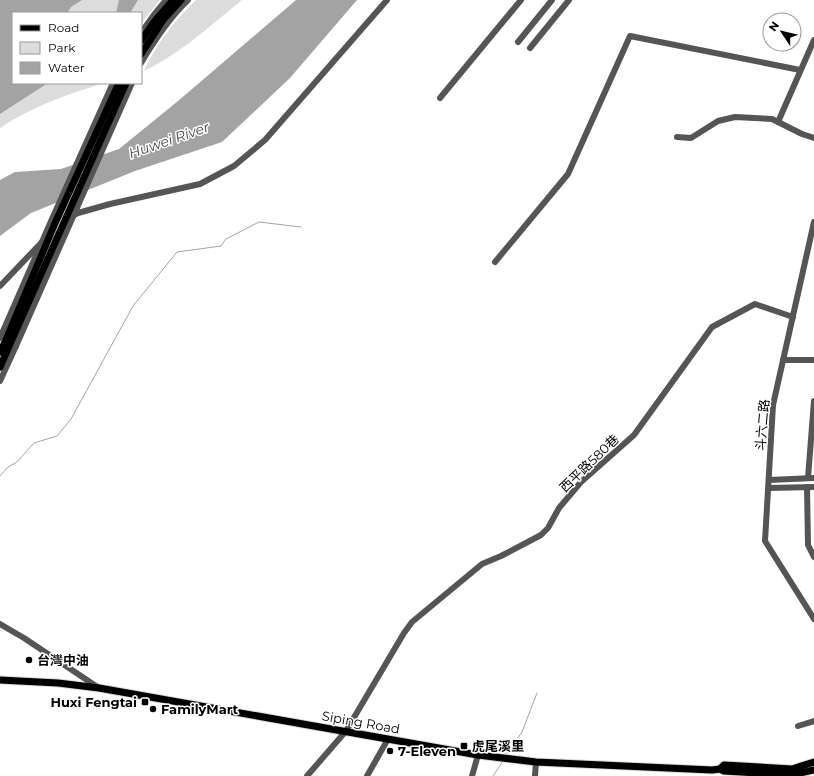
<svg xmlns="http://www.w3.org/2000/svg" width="814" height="776" font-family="Montserrat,'Noto Sans TC',sans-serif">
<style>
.green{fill:#dcdcdc}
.water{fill:#a3a3a3}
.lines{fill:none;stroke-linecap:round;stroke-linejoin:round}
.stream{stroke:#a3a3a3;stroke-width:1}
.major-casing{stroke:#dbdbdb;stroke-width:9}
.minor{stroke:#555;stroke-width:6}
.major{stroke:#000;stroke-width:7}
.major-bridge-casing{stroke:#dbdbdb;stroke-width:9;stroke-linecap:butt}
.minor-bridge{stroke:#555;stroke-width:6}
.major-bridge{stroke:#000;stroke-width:7}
.poi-dot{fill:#000;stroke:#fff;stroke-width:1.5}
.labels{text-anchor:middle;stroke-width:3;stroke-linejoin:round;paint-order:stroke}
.street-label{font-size:13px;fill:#000;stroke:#fff}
.poi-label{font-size:13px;font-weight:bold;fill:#000;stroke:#fff;text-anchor:start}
.water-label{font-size:14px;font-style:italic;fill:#444;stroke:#fff}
</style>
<rect width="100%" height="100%" fill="#fff"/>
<g class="green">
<path d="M 0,0 L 160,0 L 141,24 L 141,13 L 13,13 L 13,83 L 104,83 C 68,94 31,107 0,128 Z"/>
<path d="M 196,0 L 242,0 C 211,25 180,54 144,71 C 156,44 175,20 196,0 Z"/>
</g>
<g class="water">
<path d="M 0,0 L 82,0 L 71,7 L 67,13 L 13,13 L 13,83 L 48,83 L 0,114 Z"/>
<path d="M 119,0 L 138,0 L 130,13 L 116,13 Z"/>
<path d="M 296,0 L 357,0 L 290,78 L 222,142 L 135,171 L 31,213 L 0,236 L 0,180 L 15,172 L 61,169 L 119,149 L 178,101 Z"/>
</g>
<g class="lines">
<g class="stream">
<path d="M 0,476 L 8,467 L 17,462 L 34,443 L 57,436 L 71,419 L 133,306 L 177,252 L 221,246 L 226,239 L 259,222 L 301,227"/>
<path d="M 505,756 L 522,732 L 537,693"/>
<path d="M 493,776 L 503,761"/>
</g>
<defs>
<g id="major">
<path d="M 141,41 L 154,22 L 173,0"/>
<path d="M 141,54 L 163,20 L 181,0"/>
<path d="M 0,352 L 5,342"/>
<path d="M 0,367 L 10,344"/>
<path d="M 0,680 L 58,683 L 99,688 L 478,755 L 536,762 L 712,770 L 720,769 L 724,765 L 792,769 L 814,762"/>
<path d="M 720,769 L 724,771 L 791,775 L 814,770"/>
</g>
</defs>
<use href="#major" class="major-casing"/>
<g class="minor">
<path d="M 141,33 L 153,16 L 166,0"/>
<path d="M 518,42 L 552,0"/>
<path d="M 530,48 L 569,0"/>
<path d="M 141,63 C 154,41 169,18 188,0"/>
<path d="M 440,98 L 521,0"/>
<path d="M 778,122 L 814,40"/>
<path d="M 677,137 L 691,138 L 718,121 L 735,117 L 772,119 L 802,134 L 814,138"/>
<path d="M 814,222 L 773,405 L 765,541 L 814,619"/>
<path d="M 53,231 L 64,220 L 78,213 L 110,204 L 200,184 L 234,166 L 265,140 L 387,0"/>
<path d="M 495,262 L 568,174 L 630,36 L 800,70"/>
<path d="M 0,286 L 42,242"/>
<path d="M 783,360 L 814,360"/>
<path d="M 0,381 L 16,346"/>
<path d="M 808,478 L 814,401"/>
<path d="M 769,480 L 814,478"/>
<path d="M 807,487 L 808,545 L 814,557"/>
<path d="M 769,488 L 814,487"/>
<path d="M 0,624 L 24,638 L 99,688"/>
<path d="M 798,726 L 814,721"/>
<path d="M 307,776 L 346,731 L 404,633 L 412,622 L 482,564 L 501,556 L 541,535 L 548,528 L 559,508 L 581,482 L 634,435 L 712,327 L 755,304 L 793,317"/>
<path d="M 367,776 L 388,739"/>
<path d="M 472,776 L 478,755"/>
<path d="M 535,776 L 536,762"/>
</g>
<use href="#major" class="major"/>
<defs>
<g id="major-bridge">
<path d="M 5,342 L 56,221 L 119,83"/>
<path d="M 10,344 L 126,83"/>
</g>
</defs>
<use href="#major-bridge" class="major-bridge-casing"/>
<g class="minor-bridge">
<path d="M 0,338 L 52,219 L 113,83"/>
<path d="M 16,346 L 132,83"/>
</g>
<use href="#major-bridge" class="major-bridge"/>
</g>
<g class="poi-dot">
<circle cx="29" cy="660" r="4"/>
<rect x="141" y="698" width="8" height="8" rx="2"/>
<circle cx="153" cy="709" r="4"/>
<rect x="460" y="742" width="8" height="8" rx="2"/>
<circle cx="390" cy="751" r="4"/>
</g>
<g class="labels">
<g class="street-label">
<text transform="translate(762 425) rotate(-85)" y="5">斗六二路</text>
<text transform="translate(589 463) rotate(-44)" y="5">西平路580巷</text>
<text transform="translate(361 722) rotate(10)" y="5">Siping Road</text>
</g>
<g class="poi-label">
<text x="37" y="665">台灣中油</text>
<text x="137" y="707" text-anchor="end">Huxi Fengtai</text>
<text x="161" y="714">FamilyMart</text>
<text x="472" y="751">虎尾溪里</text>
<text x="398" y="756">7-Eleven</text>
</g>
<g class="water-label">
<text transform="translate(169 140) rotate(-19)" y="5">Huwei River</text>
</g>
</g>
<rect x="12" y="12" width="130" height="72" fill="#ffffff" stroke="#999999"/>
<rect x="20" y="25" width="20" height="6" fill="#000000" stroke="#999999"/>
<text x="48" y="32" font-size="12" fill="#000000">Road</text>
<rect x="20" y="42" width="20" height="12" fill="#dcdcdc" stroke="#999999"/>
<text x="48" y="52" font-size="12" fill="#000000">Park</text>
<rect x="20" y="62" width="20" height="12" fill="#a3a3a3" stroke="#999999"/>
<text x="48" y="72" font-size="12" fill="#000000">Water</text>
<g transform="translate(782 32) rotate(305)"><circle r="19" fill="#ffffff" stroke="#999999"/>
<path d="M0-3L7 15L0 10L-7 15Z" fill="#000000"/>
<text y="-6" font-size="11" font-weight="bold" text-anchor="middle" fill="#000000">N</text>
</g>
</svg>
